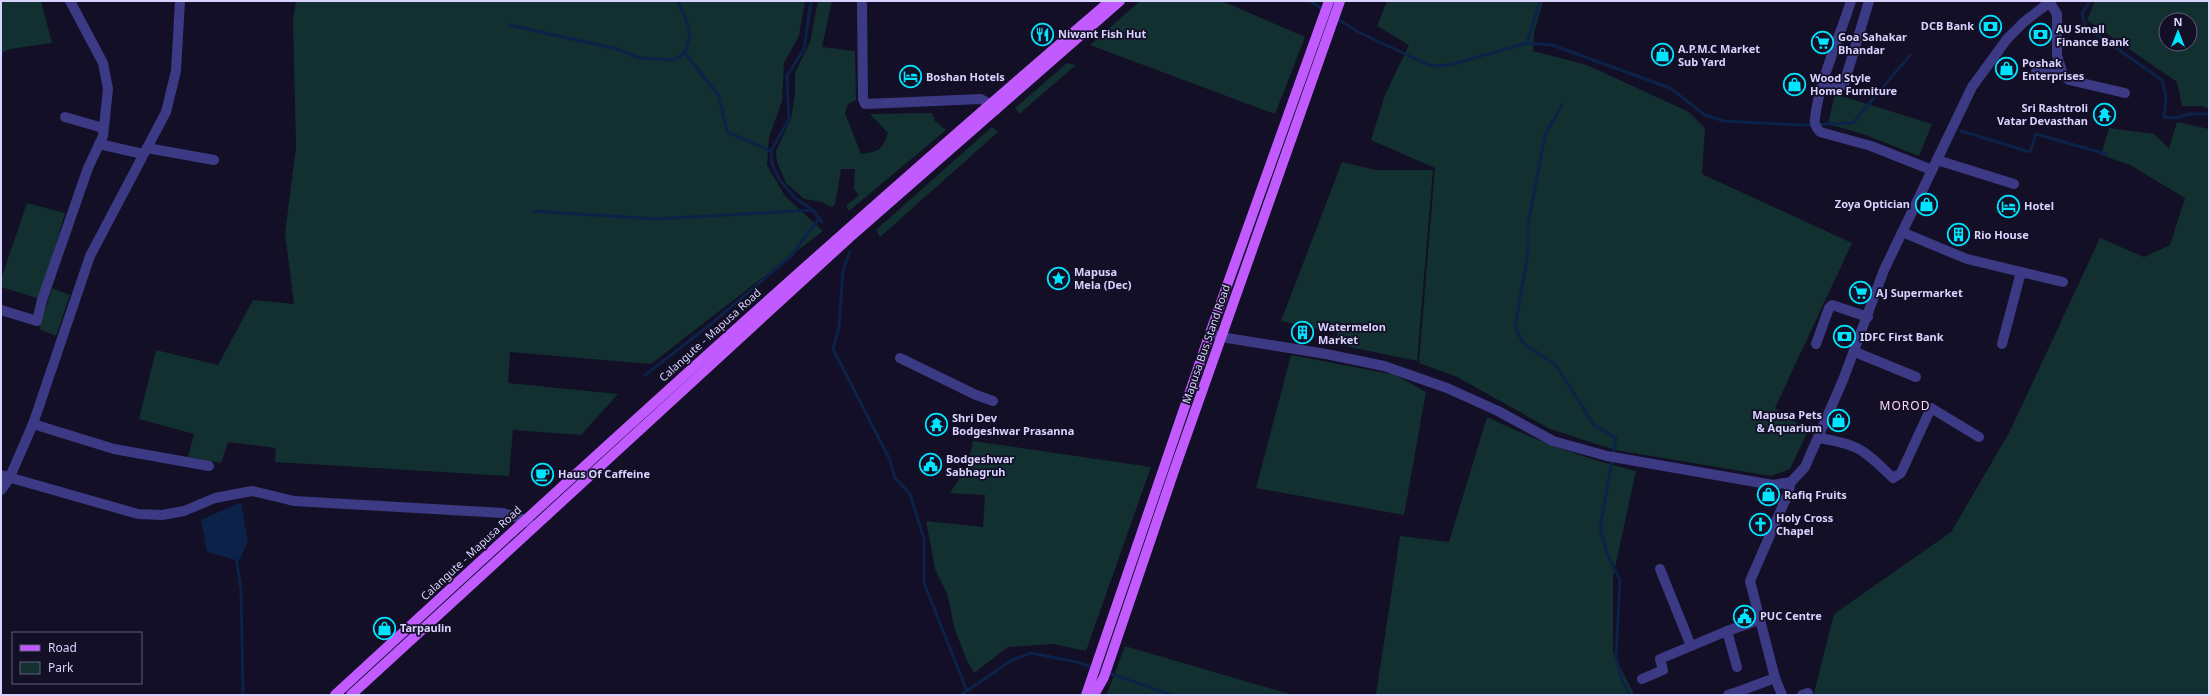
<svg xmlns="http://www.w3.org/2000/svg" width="2210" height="696" font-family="'Noto Sans',sans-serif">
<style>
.green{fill:#12302f;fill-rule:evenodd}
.water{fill:#0c2248}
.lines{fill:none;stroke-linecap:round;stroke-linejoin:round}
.stream{stroke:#0c2248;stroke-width:3}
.minor{stroke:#3d3a85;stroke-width:10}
.major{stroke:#c25bff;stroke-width:10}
.labels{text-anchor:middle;stroke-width:3.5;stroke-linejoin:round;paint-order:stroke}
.poi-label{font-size:11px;font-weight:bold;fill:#d9d4ff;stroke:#130f26;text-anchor:start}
.street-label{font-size:11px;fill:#d9d4ff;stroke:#130f26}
.neighbourhood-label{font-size:12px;letter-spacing:1px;fill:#ffd6f0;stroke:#130f26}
</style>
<rect width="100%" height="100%" fill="#130f26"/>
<g class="green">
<path d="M 1,1 L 41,1 L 52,43 L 10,49 L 1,53 Z"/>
<path d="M 296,1 L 805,1 L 799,36 L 784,63 L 782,101 L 769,137 L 767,165 L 785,196 L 823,231 L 651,364 L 510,352 L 508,383 L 618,394 L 581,435 L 513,430 L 509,476 L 275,462 L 276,448 L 228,442 L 221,463 L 188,457 L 194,434 L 139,419 L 156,350 L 218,365 L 253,300 L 294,304 L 285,233 L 296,147 L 293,20 Z"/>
<path d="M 818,1 L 832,1 L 822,47 L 855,51 L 856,100 L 848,104 L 845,113 L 861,154 C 879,151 882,151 888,133 L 870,114 L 932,113 L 935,121 L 946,130 L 849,211 L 846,206 L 859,195 L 854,189 L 855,169 L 841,169 L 835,205 L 831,207 L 822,202 L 804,199 L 786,183 L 777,162 L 776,151 L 791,119 L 795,95 L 795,73 L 810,42 Z"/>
<path d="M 1140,1 L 1222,1 L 1305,37 L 1275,114 L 1090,45 Z"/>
<path d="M 1387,1 L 1543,1 L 1534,33 L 1533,51 L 1587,65 L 1689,112 L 1705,128 L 1702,174 L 1852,243 L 1775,408 L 1808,431 L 1790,469 L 1771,476 L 1615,450 L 1550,429 L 1457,377 L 1419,363 L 1435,168 L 1371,140 L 1385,95 L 1409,45 L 1377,26 Z"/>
<path d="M 2095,1 L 2209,1 L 2209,109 L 2202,106 L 2182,106 L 2177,82 L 2087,20 ZM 2166,20 L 2190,20 L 2190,44 L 2166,44 Z"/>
<path d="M 1067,63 L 1076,65 L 1019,114 L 1015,108 Z"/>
<path d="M 1835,94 L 1932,124 L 1919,156 L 1863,134 L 1828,124 Z"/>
<path d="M 2177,122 L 2209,129 L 2209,695 L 1815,695 L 1814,693 L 1834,614 L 1951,532 L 2009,433 L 2100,238 L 2144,257 L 2170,245 L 2185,198 L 2130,165 L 2101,155 L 2109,128 L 2154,134 L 2169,148 Z"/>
<path d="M 992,127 L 998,132 L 880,237 L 876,230 Z"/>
<path d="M 1342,162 L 1376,170 L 1433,170 L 1417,361 L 1336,344 L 1338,333 L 1281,321 Z"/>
<path d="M 27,203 L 65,213 L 40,299 L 1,287 L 1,279 Z"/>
<path d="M 52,288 L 70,295 L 56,336 L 39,329 Z"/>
<path d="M 1291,355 L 1396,375 L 1426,392 L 1404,515 L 1256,488 Z"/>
<path d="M 1487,417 C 1537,441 1582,458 1636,471 L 1613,577 L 1613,653 L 1634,694 L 1653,695 L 1376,695 L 1400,536 L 1449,542 Z"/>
<path d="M 973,441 L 1151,467 L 1086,651 L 1053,644 L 1008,647 L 974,673 L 967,661 L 954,627 L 948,596 L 935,569 L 926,521 L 983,527 L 985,495 L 950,493 L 968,465 Z"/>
<path d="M 1125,646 L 1293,695 L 1110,695 L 1107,694 Z"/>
</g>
<path class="water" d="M 241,502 L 248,542 L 239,561 L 207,552 L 201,520 Z"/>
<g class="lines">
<g class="stream">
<path d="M 677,1 L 685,16 L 690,35 L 685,53 L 719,96 L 727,132 L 771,151"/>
<path d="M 811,1 L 804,49 L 787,76 L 789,119 L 771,151 L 772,164 L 779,179 L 796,199 L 813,210 L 822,222"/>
<path d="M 1310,1 L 1358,32 L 1431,66 L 1449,65 L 1527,43 L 1552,45 L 1670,88 L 1705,115 L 1724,121 L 1800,125 L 1853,123 L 1910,55"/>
<path d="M 2090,1 L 2082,14 L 2086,27 L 2162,80 L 2166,97 L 2164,117 L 2176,118 L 2189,114 L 2209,114"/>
<path d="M 509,25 L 617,49 L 639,58 L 673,60 L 685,53"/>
<path d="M 1527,43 L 1540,1"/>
<path d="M 1562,105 L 1545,135 L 1528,225 L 1528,253 L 1515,327 L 1524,344 L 1555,364 L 1594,425 L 1616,438 L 1600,528 L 1608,556 L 1620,580 L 1616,657 L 1622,681 L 1630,695"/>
<path d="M 1961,131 L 2030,152 L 2036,134 L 2106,154"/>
<path d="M 534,211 L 655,219 L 813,210"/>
<path d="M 850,252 L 843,270 L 839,327 L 833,349 L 890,460 L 895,478 L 910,494 L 924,539 L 924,583 L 967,691"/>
<path d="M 645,375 L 711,324 L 792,255 L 819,218"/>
<path d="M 236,557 L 241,590 L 243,695"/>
<path d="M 961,695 L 1012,660 L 1031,653 L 1077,662 L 1172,695"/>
</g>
<g class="minor">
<path d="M 1851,1 C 1840,36 1819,82 1815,118 C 1814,124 1816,127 1820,132 L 1871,146 L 1932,170"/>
<path d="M 2050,3 L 2057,14 L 2057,55 L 2063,75"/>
<path d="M 862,4 L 863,99 L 865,104 L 981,99 L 990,104 L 996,110"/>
<path d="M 2036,72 L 2063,75 L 2069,80 L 2125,93"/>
<path d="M 1823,88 L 1839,88 L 1844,84 L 1869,1"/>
<path d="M 65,117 L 103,128"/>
<path d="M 99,144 L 143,154"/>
<path d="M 147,148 L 214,160"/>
<path d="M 1937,160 L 2014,184"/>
<path d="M 1902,232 L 1967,259 L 2063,282"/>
<path d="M 1,310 L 37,321 L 42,300 L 88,168 L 103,136 L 108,89 L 103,63 L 70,1"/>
<path d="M 1210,333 L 1221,337 L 1326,354 L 1384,366 L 1447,388 L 1498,411 L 1553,441 L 1607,456 L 1773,485 L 1791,482 L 1805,467 L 1843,380 L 1884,270 L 1972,87 L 2007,39 L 2024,22 L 2051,1"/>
<path d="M 1816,344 L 1829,308 L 1832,305 L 1868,317"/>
<path d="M 2002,344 L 2021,272"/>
<path d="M 1855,352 L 1916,377"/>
<path d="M 900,358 L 976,395 L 993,401"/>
<path d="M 33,424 L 114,449 L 209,466"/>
<path d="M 1818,438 C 1859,444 1864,450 1893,478 L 1901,473 L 1931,408 L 1979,437"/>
<path d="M 1,475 L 138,514 L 162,515 L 184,511 L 215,498 L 252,491 L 294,501 L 503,513 L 525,520 L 530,524"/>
<path d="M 1,490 L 9,479 L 33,424 L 90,256 L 166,112 L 176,71 L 180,1"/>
<path d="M 1660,569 L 1691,646"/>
<path d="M 1727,631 L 1737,667"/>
<path d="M 1642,679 L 1663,670 L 1660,659 L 1727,631 L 1759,620"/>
<path d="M 1728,695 L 1740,691"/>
<path d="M 1742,695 L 1740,691 L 1775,678"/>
<path d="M 1782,695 L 1775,678 L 1750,581 L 1787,496 L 1791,482"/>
<path d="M 1802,695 L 1808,693"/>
</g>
<g class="major">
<path d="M 335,695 C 590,460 846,226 1110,1"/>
<path d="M 351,695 L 849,238 L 1120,1"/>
<path d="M 1086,695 L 1210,333 L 1329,1"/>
<path d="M 1094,695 L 1104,677 L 1175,468 L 1340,1"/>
</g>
</g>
<defs>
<symbol id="bank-ring" viewBox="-11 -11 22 22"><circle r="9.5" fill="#130f26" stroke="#00e5ff" stroke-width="1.5"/><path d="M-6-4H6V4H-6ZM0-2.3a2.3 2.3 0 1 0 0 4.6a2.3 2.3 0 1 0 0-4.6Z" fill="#00e5ff"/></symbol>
<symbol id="restaurant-ring" viewBox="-11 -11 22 22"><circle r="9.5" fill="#130f26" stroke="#00e5ff" stroke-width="1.5"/><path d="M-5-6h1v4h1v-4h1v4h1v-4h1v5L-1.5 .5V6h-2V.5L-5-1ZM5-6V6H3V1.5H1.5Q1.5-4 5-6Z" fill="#00e5ff"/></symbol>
<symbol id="supermarket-ring" viewBox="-11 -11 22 22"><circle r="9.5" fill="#130f26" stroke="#00e5ff" stroke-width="1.5"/><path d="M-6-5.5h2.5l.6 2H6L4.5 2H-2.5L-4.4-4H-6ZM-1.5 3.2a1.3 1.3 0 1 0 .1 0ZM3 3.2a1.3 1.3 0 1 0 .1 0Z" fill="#00e5ff"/></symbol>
<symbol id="shop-ring" viewBox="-11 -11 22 22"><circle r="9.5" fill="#130f26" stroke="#00e5ff" stroke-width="1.5"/><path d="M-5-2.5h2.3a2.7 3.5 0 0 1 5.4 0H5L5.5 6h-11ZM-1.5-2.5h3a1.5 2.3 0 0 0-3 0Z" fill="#00e5ff"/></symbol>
<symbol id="hotel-ring" viewBox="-11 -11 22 22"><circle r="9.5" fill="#130f26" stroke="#00e5ff" stroke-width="1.5"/><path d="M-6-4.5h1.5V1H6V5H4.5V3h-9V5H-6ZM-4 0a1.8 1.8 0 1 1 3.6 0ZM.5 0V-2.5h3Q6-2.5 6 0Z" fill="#00e5ff"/></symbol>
<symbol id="temple-ring" viewBox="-11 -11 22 22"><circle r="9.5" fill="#130f26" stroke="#00e5ff" stroke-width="1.5"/><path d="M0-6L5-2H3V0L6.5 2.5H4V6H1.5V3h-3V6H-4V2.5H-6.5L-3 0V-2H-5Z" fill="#00e5ff"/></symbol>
<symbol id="building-ring" viewBox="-11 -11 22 22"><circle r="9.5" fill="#130f26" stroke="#00e5ff" stroke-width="1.5"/><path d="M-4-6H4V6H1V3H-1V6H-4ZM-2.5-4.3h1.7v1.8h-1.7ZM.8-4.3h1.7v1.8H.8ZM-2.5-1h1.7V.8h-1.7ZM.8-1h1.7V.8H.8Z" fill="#00e5ff"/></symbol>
<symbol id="sight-ring" viewBox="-11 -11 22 22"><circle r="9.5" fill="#130f26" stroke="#00e5ff" stroke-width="1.5"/><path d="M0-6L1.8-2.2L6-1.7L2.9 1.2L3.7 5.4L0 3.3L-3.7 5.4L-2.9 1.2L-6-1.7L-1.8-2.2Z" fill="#00e5ff"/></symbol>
<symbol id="civic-ring" viewBox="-11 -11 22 22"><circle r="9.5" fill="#130f26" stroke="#00e5ff" stroke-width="1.5"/><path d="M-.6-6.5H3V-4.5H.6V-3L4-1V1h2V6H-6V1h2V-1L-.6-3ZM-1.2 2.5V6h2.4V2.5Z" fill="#00e5ff"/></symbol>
<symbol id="cafe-ring" viewBox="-11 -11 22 22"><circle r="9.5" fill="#130f26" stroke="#00e5ff" stroke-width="1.5"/><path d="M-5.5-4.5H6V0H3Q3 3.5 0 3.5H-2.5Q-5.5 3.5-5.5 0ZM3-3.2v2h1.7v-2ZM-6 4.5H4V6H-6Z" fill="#00e5ff"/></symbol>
<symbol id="church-ring" viewBox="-11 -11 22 22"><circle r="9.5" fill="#130f26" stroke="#00e5ff" stroke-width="1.5"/><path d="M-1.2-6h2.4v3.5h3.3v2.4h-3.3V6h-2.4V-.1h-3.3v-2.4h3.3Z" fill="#00e5ff"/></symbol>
</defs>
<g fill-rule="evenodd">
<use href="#bank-ring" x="1978" y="14" width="25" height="25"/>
<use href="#restaurant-ring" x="1030" y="22" width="25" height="25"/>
<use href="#bank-ring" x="2028" y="22" width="25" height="25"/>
<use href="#supermarket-ring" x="1810" y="30" width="25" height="25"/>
<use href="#shop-ring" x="1650" y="42" width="25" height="25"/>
<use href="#shop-ring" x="1994" y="56" width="25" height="25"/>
<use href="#hotel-ring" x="898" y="64" width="25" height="25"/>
<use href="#shop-ring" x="1782" y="72" width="25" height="25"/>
<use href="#temple-ring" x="2092" y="102" width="25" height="25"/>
<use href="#shop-ring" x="1914" y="192" width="25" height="25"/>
<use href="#hotel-ring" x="1996" y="194" width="25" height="25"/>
<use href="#building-ring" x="1946" y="222" width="25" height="25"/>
<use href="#sight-ring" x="1046" y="266" width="25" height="25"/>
<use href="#supermarket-ring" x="1848" y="280" width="25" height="25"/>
<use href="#building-ring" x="1290" y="320" width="25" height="25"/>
<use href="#bank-ring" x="1832" y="324" width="25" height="25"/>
<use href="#shop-ring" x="1826" y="408" width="25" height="25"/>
<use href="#temple-ring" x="924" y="412" width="25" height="25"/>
<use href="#civic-ring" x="918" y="452" width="25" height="25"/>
<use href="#cafe-ring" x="530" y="462" width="25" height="25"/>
<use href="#shop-ring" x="1756" y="482" width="25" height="25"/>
<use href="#church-ring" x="1748" y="512" width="25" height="25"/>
<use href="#civic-ring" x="1732" y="604" width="25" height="25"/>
<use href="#shop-ring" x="372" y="616" width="25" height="25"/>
</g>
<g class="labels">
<g class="poi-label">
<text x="1974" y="30" text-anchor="end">DCB Bank</text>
<text x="2056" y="33">AU Small<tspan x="2056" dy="13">Finance Bank</tspan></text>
<text x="1058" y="38">Niwant Fish Hut</text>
<text x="1838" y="41">Goa Sahakar<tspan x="1838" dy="13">Bhandar</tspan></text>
<text x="1678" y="53">A.P.M.C Market<tspan x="1678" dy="13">Sub Yard</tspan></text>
<text x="2022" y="67">Poshak<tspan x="2022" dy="13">Enterprises</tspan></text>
<text x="926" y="81">Boshan Hotels</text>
<text x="1810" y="82">Wood Style<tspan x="1810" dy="13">Home Furniture</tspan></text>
<text x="2088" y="112" text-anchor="end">Sri Rashtroli<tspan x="2088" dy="13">Vatar Devasthan</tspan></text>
<text x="1910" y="208" text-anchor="end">Zoya Optician</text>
<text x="2024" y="210">Hotel</text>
<text x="1974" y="239">Rio House</text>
<text x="1074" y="276">Mapusa<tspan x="1074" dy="13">Mela (Dec)</tspan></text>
<text x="1876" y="297">AJ Supermarket</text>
<text x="1318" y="331">Watermelon<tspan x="1318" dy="13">Market</tspan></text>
<text x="1860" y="341">IDFC First Bank</text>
<text x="1822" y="419" text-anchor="end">Mapusa Pets<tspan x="1822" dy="13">&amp; Aquarium</tspan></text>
<text x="952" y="422">Shri Dev<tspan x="952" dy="13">Bodgeshwar Prasanna</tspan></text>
<text x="946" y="463">Bodgeshwar<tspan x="946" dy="13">Sabhagruh</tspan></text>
<text x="558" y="478">Haus Of Caffeine</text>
<text x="1784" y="499">Rafiq Fruits</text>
<text x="1776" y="522">Holy Cross<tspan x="1776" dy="13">Chapel</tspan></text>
<text x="1760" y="620">PUC Centre</text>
<text x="400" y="632">Tarpaulin</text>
</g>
<g class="street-label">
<text transform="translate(710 335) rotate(-42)" y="4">Calangute - Mapusa Road</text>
<text transform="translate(1206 344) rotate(-71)" y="4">Mapusa Bus Stand Road</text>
<text transform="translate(471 553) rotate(-43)" y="4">Calangute - Mapusa Road</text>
</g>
<g class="neighbourhood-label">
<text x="1905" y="410">MOROD</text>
</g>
</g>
<rect width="2210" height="696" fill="none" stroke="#d9d4ff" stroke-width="4"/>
<rect x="12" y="632" width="130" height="52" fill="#130f26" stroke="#625e7d"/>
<rect x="20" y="645" width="20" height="6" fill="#c25bff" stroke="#625e7d"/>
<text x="48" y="652" font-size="12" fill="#d9d4ff">Road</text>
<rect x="20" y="662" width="20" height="12" fill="#12302f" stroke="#625e7d"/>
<text x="48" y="672" font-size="12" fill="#d9d4ff">Park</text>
<g transform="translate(2178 32)"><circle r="19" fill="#130f26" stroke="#625e7d"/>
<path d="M0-3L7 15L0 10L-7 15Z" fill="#00e5ff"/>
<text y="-6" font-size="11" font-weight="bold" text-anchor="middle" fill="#d9d4ff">N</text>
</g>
</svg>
